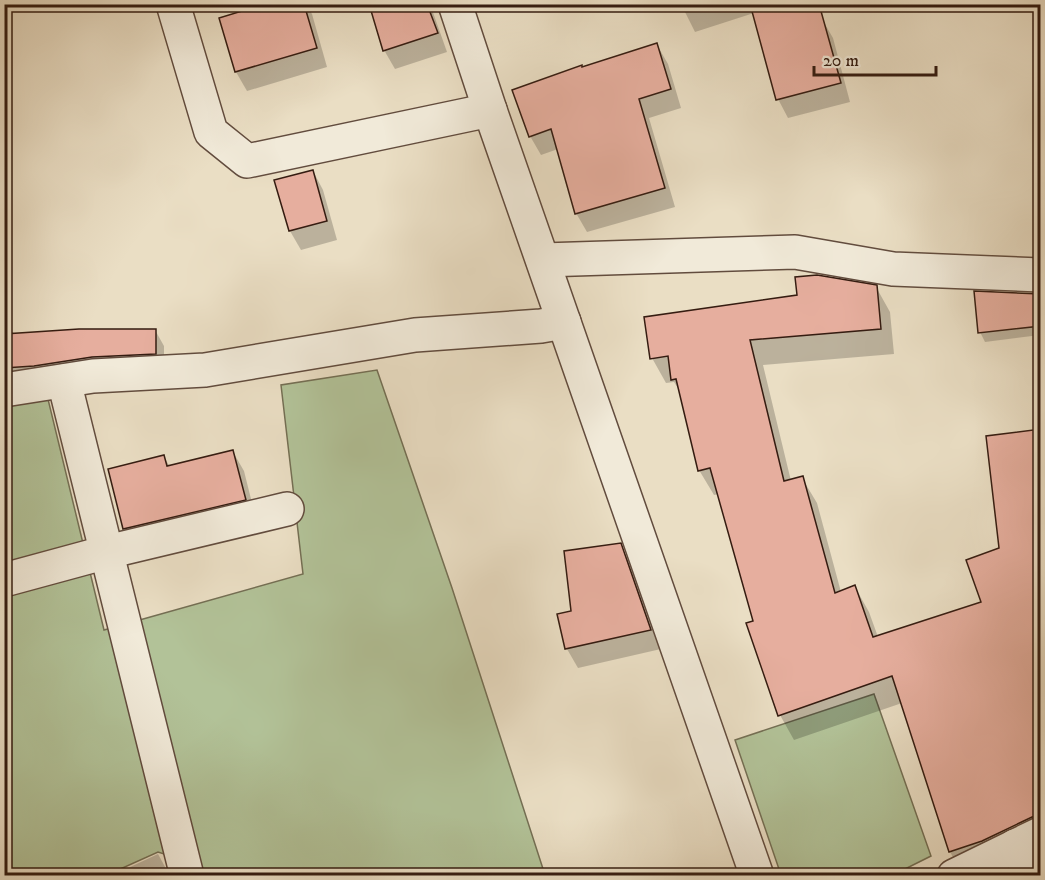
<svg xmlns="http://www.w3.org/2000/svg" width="1045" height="880" font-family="'IM FELL DW Pica',serif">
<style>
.green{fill:#b2c298;stroke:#746f54;stroke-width:1.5}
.shadow{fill:#0003}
.building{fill:#e6ae9e;stroke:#351c11;stroke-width:1.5}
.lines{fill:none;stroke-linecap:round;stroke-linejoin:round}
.minor-casing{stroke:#624c3e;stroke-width:36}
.tertiary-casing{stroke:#624c3e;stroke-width:36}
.minor{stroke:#f1ead9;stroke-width:33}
.tertiary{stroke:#f1ead9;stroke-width:33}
</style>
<rect width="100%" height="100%" fill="#eadec4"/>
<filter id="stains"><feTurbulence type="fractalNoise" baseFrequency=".00333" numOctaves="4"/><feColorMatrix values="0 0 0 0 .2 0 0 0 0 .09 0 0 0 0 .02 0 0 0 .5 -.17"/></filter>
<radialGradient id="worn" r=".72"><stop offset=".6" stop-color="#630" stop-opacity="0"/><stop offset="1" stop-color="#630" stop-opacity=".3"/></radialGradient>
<g class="green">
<path d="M 377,370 L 452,588 L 545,875 L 197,875 L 193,863 L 158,852 L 107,875 L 5,875 L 4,401 L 47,395 L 104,630 L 303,574 L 281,385 Z"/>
<path d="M 874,694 L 931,856 L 893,875 L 781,875 L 735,740 Z"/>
</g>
<g class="shadow">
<path d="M 270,4 L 306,4 L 312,14 L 327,67 L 247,91 L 236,72 L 221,19 Z"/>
<path d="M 371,4 L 430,4 L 447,52 L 395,69 L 384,50 Z"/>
<path d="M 681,4 L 810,4 L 822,19 L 833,38 L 850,102 L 788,118 L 778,99 L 754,13 L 695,32 Z"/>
<path d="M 657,45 L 668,64 L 681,108 L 649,118 L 675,207 L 587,232 L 576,213 L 558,149 L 541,155 L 530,136 L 582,69 Z"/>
<path d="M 313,171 L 323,190 L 337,240 L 301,250 L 290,231 L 276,181 Z"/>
<path d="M 876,287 L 890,312 L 894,354 L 763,365 L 791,481 L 802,478 L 817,503 L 841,592 L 855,587 L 869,612 L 878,637 L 983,603 L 1040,431 L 1040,828 L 964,876 L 950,852 L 902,703 L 794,740 L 780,715 L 719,494 L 714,495 L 699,470 L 681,393 L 674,382 L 666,383 L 652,358 Z"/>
<path d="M 1040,295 L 1040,335 L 985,342 L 980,332 Z"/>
<path d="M 155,330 L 164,346 L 164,369 L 4,389 L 4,333 L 13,332 L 15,335 Z"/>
<path d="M 233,452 L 244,471 L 256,519 L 135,547 L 124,528 L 164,457 L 170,467 Z"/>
<path d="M 620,545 L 631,564 L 661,649 L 578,668 L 567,649 L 573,612 Z"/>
<path d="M 158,854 L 170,876 L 111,876 Z"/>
</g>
<g class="building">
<path d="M 265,4 L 304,4 L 317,48 L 235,72 L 219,18 Z"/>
<path d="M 369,4 L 427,4 L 438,33 L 383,51 Z"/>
<path d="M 750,4 L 819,4 L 841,83 L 776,100 Z"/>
<path d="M 657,43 L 671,89 L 639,99 L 665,188 L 575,214 L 551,129 L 529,137 L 512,90 L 582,65 L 582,67 Z"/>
<path d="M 313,170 L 327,221 L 289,231 L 274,180 Z"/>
<path d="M 817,275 L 877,285 L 881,329 L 750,340 L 784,481 L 803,476 L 835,593 L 855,585 L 873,637 L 981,602 L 966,560 L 999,548 L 986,436 L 1041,429 L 1041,815 L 1032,817 L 982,841 L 949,852 L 892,676 L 778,716 L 746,623 L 753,621 L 710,468 L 698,471 L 676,379 L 671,380 L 668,356 L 650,359 L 644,317 L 797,295 L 795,277 Z"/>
<path d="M 974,291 L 1041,294 L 1041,326 L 978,333 Z"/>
<path d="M 79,329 L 156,329 L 156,354 L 92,357 L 34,366 L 4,368 L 4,334 Z"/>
<path d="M 233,450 L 246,500 L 123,529 L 108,469 L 164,455 L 167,466 Z"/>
<path d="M 621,543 L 651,630 L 565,649 L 557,614 L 571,611 L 564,551 Z"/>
</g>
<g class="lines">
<defs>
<g id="minor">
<path d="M 173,4 L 211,132 L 247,161 L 490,110"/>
<path d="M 455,4 L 490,110 L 757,876"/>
<path d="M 543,260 L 795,252 L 893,269 L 1040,275"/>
<path d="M 64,381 L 187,876"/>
<path d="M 4,390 L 93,376 L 205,370 L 415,335 L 541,326 L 564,322"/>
<path d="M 4,580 L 107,552 L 287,509"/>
<path d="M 1015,846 L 1032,876"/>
</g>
<path id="tertiary" d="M 954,876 L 1040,834"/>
</defs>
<use href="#minor" class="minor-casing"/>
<use href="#tertiary" class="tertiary-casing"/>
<use href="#minor" class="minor"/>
<use href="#tertiary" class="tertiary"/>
</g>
<rect width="1045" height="880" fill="none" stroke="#eadec4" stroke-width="24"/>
<rect x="6" y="6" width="1033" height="868" fill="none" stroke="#351c11" stroke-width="3"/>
<rect x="12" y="12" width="1021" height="856" fill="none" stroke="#351c11" stroke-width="1.5"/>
<path d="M814 66v9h122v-9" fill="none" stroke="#351c11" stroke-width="3"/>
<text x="823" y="66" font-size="18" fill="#351c11" stroke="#f1ead9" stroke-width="4.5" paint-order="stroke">20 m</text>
<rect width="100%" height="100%" filter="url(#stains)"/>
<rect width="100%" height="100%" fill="url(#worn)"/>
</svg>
